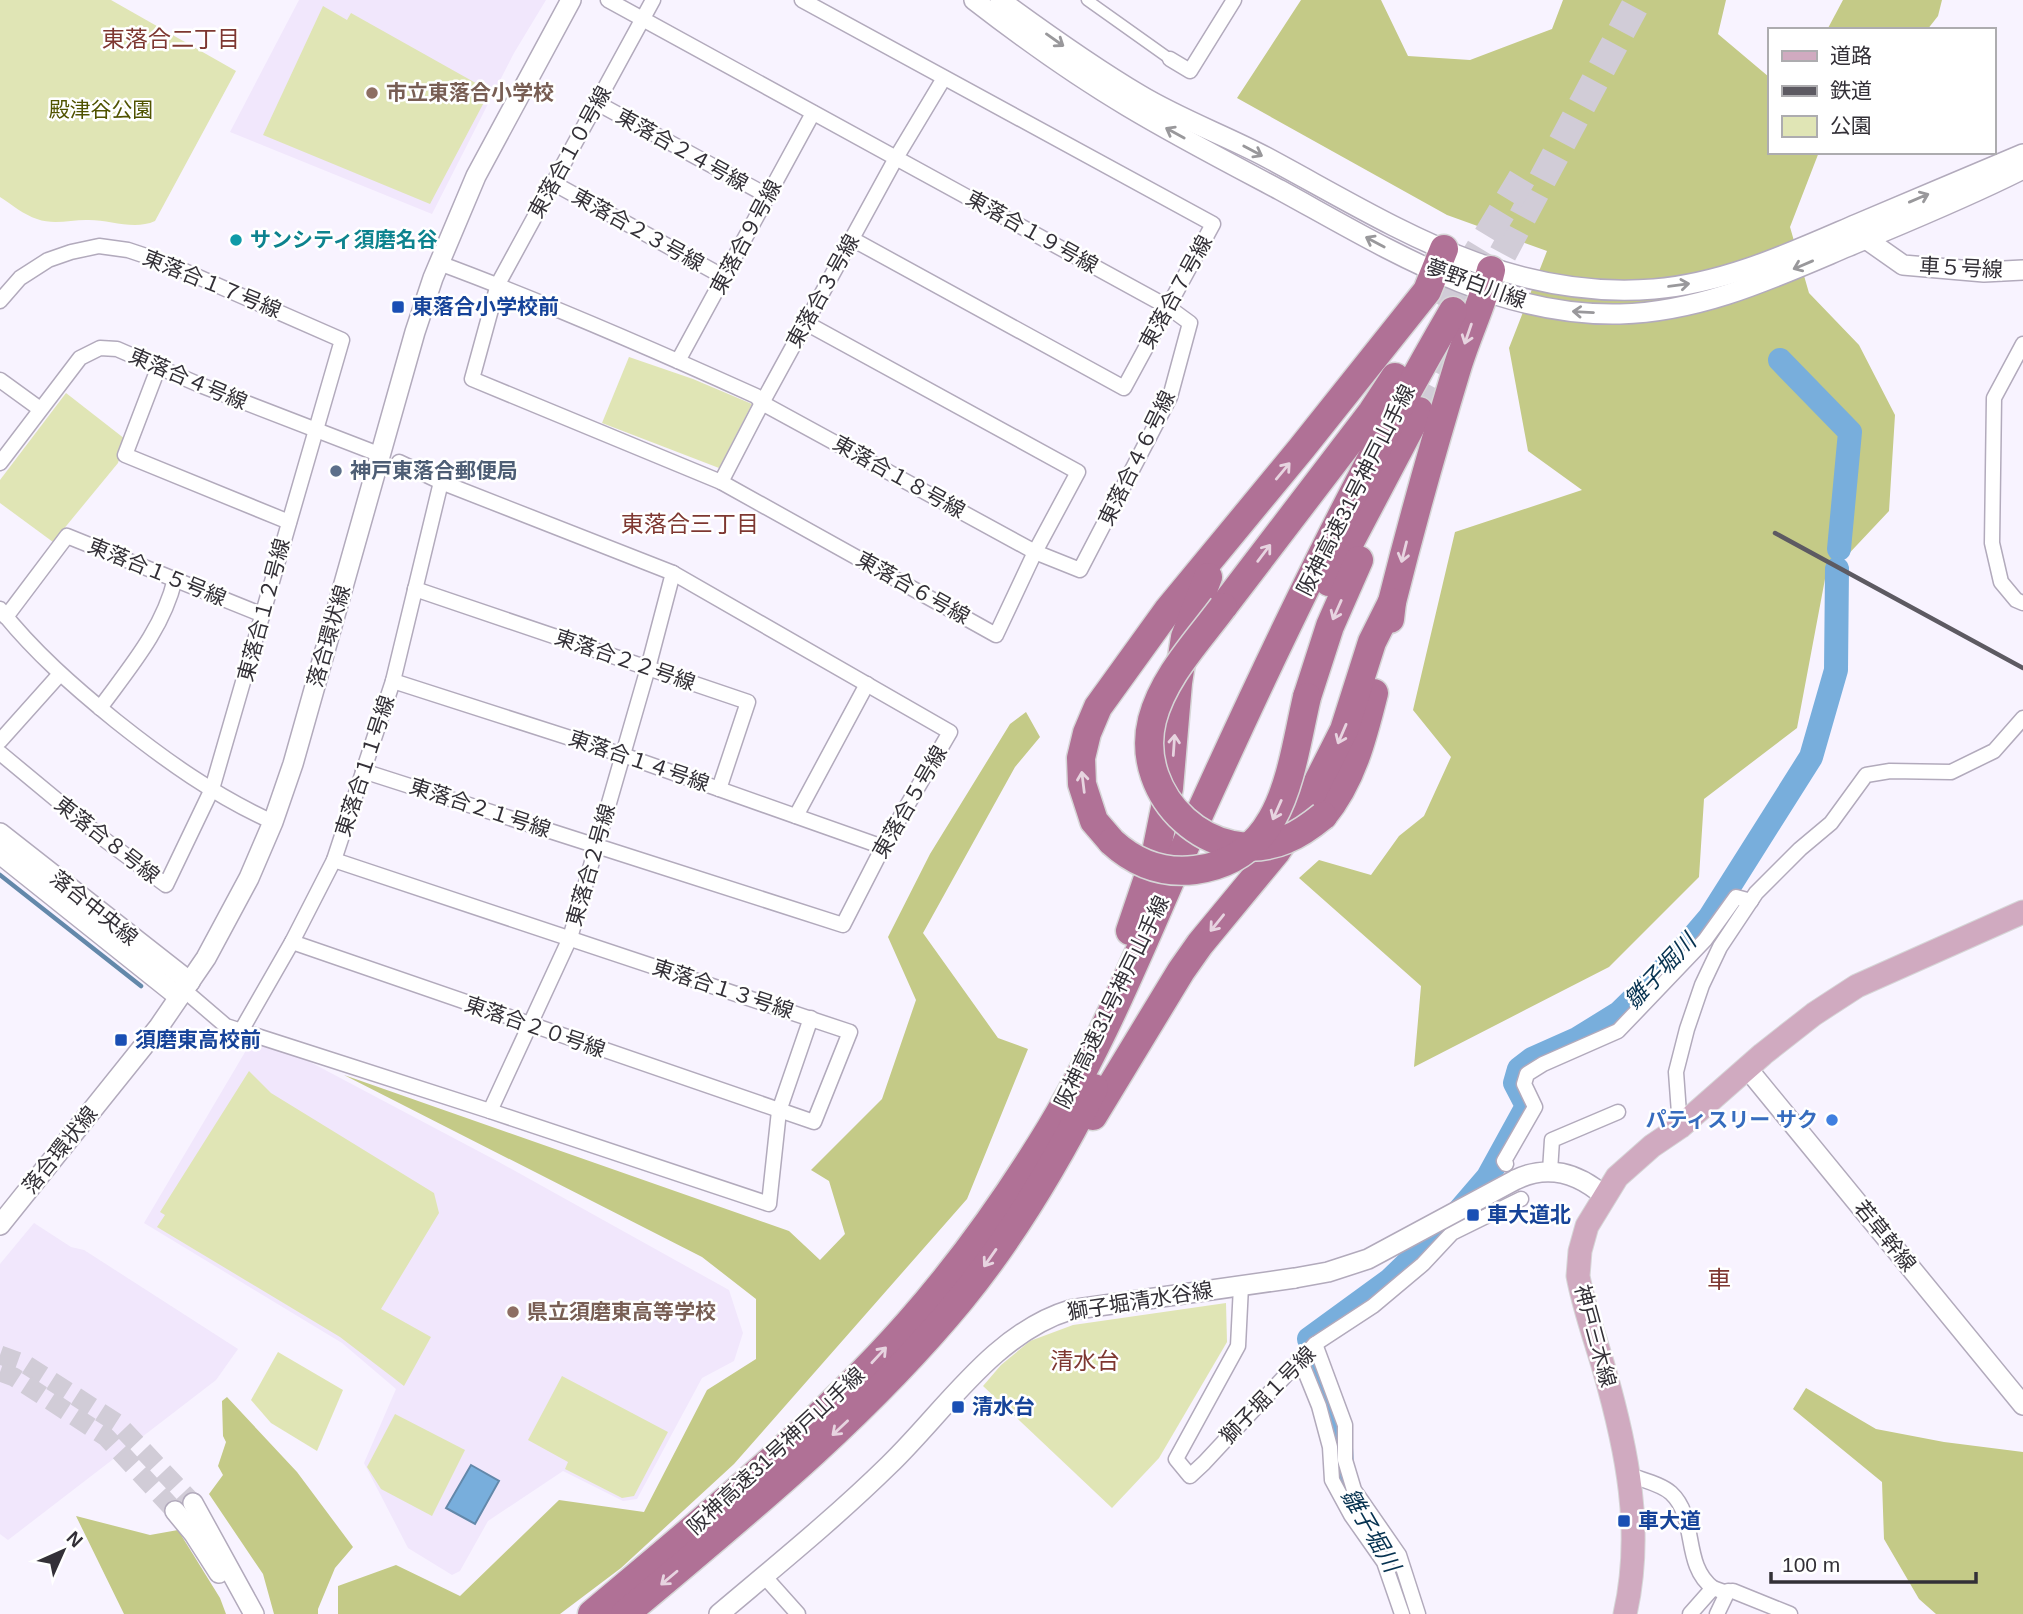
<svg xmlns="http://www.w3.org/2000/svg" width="2023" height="1614" font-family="Arial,'Noto Sans JP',sans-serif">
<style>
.industrial{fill:#f1e7fc}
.green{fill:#e0e5b5}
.forest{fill:#c4ca87}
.water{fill:#78aedc;stroke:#6388aa;stroke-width:2}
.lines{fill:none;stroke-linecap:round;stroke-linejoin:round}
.stream{stroke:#6388aa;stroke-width:4.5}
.river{stroke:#78aedc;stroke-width:24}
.tertiary-tunnel{stroke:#d1ccd7;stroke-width:19;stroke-dasharray:19 10;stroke-linecap:butt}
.motorway-tunnel{stroke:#d1ccd7;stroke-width:28;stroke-dasharray:28 14;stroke-linecap:butt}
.pedestrian-casing{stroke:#b2aabc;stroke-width:13}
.minor-casing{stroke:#b2aabc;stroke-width:17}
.tertiary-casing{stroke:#b2aabc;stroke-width:22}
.primary-casing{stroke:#d6d6d7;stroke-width:25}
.motorway-casing{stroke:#d6d6d7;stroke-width:31}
.pedestrian{stroke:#fff;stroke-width:10}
.minor{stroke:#fff;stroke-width:14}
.tertiary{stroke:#fff;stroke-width:19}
.primary{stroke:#d0aac0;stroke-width:23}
.motorway{stroke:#b07196;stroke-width:28}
.rail{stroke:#5d5a62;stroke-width:4.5}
.tertiary-bridge-casing{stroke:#b2aabc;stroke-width:22;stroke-linecap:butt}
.motorway-bridge-casing{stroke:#d6d6d7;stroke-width:31;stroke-linecap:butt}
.tertiary-bridge{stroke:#fff;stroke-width:19}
.motorway-bridge{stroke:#b07196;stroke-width:28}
.oneway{stroke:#99989b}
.oneway2{stroke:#e7d4e0}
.education-dot{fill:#8d6e63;stroke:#fff;stroke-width:2.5}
.culture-dot{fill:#0f9aa8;stroke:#fff;stroke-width:2.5}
.transit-dot{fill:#1a4fb4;stroke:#fff;stroke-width:2.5}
.service-dot{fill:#5c6f8a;stroke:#fff;stroke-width:2.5}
.shop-dot{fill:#3f7fe0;stroke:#fff;stroke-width:2.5}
.labels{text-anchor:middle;stroke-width:5;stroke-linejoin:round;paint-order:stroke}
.education-label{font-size:21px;font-weight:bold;fill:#785e54;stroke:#fff;text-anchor:start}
.park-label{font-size:21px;fill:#505300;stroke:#fff}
.street-label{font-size:21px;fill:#333037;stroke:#fff}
.culture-label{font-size:21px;font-weight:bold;fill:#0d838f;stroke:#fff;text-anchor:start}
.transit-label{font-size:21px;font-weight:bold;fill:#164399;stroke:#fff;text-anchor:start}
.service-label{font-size:21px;font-weight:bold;fill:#4e5e75;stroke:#fff;text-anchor:start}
.shop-label{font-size:21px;font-weight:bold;fill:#366cbe;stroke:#fff;text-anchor:end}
.neighbourhood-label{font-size:23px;fill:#7e3731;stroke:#fff}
.water-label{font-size:23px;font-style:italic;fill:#063250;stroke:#fff}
.quarter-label{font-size:24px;fill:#7e3731;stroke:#fff}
</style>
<rect width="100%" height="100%" fill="#f8f3ff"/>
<g class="industrial">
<path d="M 299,0 L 546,0 L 514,53 L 432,214 L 230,132 Z"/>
<path d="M 251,1042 L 295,1054 L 497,1161 L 729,1290 L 743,1333 L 734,1361 L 702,1378 L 637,1499 L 623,1501 L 563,1471 L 488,1521 L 460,1571 L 452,1575 L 408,1548 L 364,1463 L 396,1389 L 342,1343 L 144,1223 Z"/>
<path d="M 34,1223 L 71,1247 L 84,1250 L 238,1349 L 216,1380 L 8,1540 L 0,1534 L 0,1264 Z"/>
</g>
<g class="green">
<path d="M 0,0 L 111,0 L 236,71 L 155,221 C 133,231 109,219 86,220 C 70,220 53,225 37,219 C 24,215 11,204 0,197 Z"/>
<path d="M 323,6 L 347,20 L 351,13 L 490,91 L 430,204 L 263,135 Z"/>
<path d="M 629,357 L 693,379 L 752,404 L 719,468 L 602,423 Z"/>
<path d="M 66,393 L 125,439 L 118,463 L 53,542 L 0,503 L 0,480 Z"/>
<path d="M 249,1071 L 271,1093 L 434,1193 L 439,1213 L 381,1309 L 431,1337 L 404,1386 L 340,1337 L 157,1227 L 165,1215 L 160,1212 Z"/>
<path d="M 1226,1303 L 1227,1342 L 1159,1458 L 1112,1508 L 983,1386 L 1001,1365 L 1030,1341 L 1073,1325 Z"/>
<path d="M 278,1352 L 343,1390 L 317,1451 L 271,1423 L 251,1400 Z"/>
<path d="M 562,1376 L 668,1432 L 634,1496 L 622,1498 L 565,1469 L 568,1462 L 528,1440 Z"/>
<path d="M 395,1414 L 465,1450 L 432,1516 L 381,1489 L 367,1467 Z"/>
</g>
<g class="forest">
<path d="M 1301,0 L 1381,0 L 1408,56 L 1470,60 L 1552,29 L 1563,0 L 1726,0 L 1718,34 L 1769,77 L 1769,152 L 1819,152 L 1790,227 L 1809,293 L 1859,345 L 1895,415 L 1889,511 L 1825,579 L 1797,728 L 1704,799 L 1699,877 L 1609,967 L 1414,1067 L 1421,986 L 1299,878 L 1319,860 L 1371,875 L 1399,836 L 1424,816 L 1451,757 L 1413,710 L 1455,532 L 1582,490 L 1528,451 L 1509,348 L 1547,251 L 1447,215 L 1237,98 Z"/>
<path d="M 1843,0 L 1942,0 L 1938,16 L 1927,30 L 1827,30 Z"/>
<path d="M 1026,712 L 1040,737 L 1015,767 L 923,933 L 998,1038 L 1028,1049 L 967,1199 L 734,1464 L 621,1568 L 560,1614 L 338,1614 L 338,1586 L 396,1565 L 460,1596 L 559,1500 L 644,1512 L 707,1390 L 756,1359 L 756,1299 L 702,1257 L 344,1075 L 789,1231 L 820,1260 L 845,1234 L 829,1181 L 811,1170 L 882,1099 L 916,1000 L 888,937 L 930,854 L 1010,724 Z"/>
<path d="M 1806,1388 L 1876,1429 L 1944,1442 L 2023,1452 L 2023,1614 L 1936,1614 L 1919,1599 L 1884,1539 L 1882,1482 L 1793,1409 Z"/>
<path d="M 227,1397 L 297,1472 L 353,1547 L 335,1568 L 318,1609 L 318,1614 L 274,1614 L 263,1574 L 209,1494 L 223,1475 L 218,1466 L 226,1442 L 223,1436 L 222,1401 Z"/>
<path d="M 76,1516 L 150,1535 L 178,1530 L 220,1598 L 226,1614 L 124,1614 Z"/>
</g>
<path class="water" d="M 471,1465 L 499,1481 L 475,1524 L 446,1508 Z"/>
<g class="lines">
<path class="stream" d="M 0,875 L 141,986"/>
<g class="river">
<path d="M 1780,360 L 1850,432 L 1839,549"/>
<path d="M 1309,1339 L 1390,1280 L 1445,1227 L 1488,1177 L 1527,1106 L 1515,1083 L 1519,1069 L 1532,1059 L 1577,1039 L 1619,1013 L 1675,958 L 1710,917 L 1811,757 L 1836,670 L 1837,569"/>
<path d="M 1312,1366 L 1330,1411 L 1341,1448 L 1343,1484 L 1393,1560 L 1410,1614"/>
</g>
<g class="tertiary-tunnel">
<path d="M 0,1355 L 25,1364 L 117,1423 L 193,1503"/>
<path d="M 0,1372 L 14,1377 L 106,1437 L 175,1511"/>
</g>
<g class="motorway-tunnel">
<path d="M 1483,291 L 1638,0"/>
<path d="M 1444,308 L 1522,178"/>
<path d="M 1419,411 L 1461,333"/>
</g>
<defs>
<path id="pedestrian" d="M 1087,0 L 1170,59"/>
<g id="minor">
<path d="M 653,0 L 498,284 L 472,379 L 721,482 L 996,635 L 1035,552 L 1078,472 L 806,323"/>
<path d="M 802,0 L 1213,224 L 1124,388 L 852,239"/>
<path d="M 1170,59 L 1190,71 L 1234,0"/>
<path d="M 597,103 L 768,196"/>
<path d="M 553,183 L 724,277"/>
<path d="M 439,263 C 547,303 652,349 756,396 L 762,403 L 896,158 L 608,0"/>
<path d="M 0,301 L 20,278 L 48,260 L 71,252 L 99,246 L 128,250 L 164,262 L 342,340 L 212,789 L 166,885 L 105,840 L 0,753"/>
<path d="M 2023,344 L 1994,398 L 1992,543 L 2001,582 L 2016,600 L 2023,603"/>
<path d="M 678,361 L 813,113"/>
<path d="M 159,366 L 125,455 L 289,522"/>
<path d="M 0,380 L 40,409"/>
<path d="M 0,463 L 80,358 L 100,348 L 117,349 L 200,385 L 381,455"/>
<path d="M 721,482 L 762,403 L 1035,552 L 1080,570 L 1170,397 L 1190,323 L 1168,307 L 896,158 L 944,78"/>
<path d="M 415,589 L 748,702 L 719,789"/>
<path d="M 0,609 C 33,651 74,687 116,721 C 165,760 215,796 273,822"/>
<path d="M 6,617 L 67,536 L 263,615"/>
<path d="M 393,681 L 623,755 L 883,847"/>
<path d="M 100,708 C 130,667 163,629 175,579"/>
<path d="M 0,741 L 60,674"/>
<path d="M 363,771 L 843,925 L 883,847 L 950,732 L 673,573"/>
<path d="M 796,816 L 867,684"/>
<path d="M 292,942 L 814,1122 L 850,1032 L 334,860"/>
<path d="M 184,990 L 226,1026 L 490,1111 L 570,938 L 648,668 L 673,573 L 441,482 L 399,462"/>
<path d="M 241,1031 L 292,942 L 334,860 L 393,681 L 441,482"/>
<path d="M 490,1111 L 769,1204 L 779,1111 L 811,1018"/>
<path d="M 1680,1127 L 1676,1072 L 1687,1029 L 1702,985 L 1720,947 L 1756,893 L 1800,849 L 1831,823 L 1866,775 L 1890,771 L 1951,772 L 1994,751 L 2023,718"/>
<path d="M 1506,1164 L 1504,1161 L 1535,1107 L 1524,1084 L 1527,1074 L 1543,1064 L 1618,1031 L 1705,940 L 1736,897 L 1751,901"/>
<path d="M 1550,1171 L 1552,1140 L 1618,1112"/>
<path d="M 1241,1286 L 1238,1346 L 1176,1459 L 1190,1476 L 1204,1463 L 1315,1344 L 1373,1306 L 1423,1264 L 1452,1233 L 1521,1199"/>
<path d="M 1315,1344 L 1345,1425 L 1345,1460 L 1354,1490 L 1399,1555 L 1418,1614"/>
<path d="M 1300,1359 L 1319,1406 L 1330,1447 L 1332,1480 L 1351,1515 L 1384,1562 L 1402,1614"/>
<path d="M 1630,1475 C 1642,1480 1661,1484 1671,1493 C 1698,1518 1682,1565 1713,1588 L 1690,1614"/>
<path d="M 764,1576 L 798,1614"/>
<path d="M 1713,1588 L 1724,1592 L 1733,1591 L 1790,1614"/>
<path d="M 1717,1614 L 1728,1591"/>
</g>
<g id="tertiary">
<path d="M 974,0 C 1023,38 1073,74 1127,106 C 1177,136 1229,163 1280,190 C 1386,248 1494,317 1620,314 C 1701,312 1774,278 1847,247 C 1906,222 1966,198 2023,169"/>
<path d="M 1000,0 C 1045,33 1091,66 1140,95 C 1180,119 1224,135 1266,157 C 1391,224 1505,301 1654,289 C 1726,283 1792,252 1857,224 C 1912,201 1968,177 2023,154"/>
<path d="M 1866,239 L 1903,265 L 1984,272 L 2023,270"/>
<path d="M 0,833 L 190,982"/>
<path d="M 0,854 L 179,997"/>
<path d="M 1747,1068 L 2023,1405"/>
<path d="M 1515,1180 C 1547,1164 1578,1173 1604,1196"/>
<path d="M 0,1225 L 158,1028 L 206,958 L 249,878 L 273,822 L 293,764 L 415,332 L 433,278 L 476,176 L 571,0"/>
<path d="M 193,1503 L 254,1614"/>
<path d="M 175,1511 L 194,1534 L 219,1573"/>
<path d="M 719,1614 C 777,1565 835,1518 889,1465 C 944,1412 994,1333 1070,1310 L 1295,1278"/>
</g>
<path id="primary" d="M 1625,1614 C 1644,1531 1627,1449 1604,1369 C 1595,1338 1584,1308 1578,1276 L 1580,1251 L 1587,1226 L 1617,1177 L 1652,1146 L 1680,1127 L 1763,1054 L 1814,1014 L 1857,986 L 2023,912"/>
<g id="motorway">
<path d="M 1329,582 L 1419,411"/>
<path d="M 1223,607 L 1372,412 L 1395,377"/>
<path d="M 1390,619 L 1392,602 C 1412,522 1434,444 1458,365 C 1468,333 1483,302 1491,270"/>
<path d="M 1307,697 L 1330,626 L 1359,560"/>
<path d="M 1323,816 C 1352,781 1363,737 1374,693"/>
<path d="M 1112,842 L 1094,821 L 1082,784 L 1081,758 L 1087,733 L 1098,707 L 1168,610 L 1301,449 L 1427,291 L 1444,249"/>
<path d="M 1130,931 L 1155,857 L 1169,788 L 1178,683 L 1185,637 L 1208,577"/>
<path d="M 1093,1116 L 1181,971 L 1200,944 L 1276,852 L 1304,809 L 1344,730 L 1372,642 L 1392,602"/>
<path d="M 592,1614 C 701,1522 813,1431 908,1324 C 954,1272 995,1216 1032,1158 C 1102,1051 1147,931 1199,815 C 1277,643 1358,474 1453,311"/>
<path d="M 625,1614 C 743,1515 863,1418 961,1299 C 1011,1238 1058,1159 1094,1088"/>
</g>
</defs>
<use href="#pedestrian" class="pedestrian-casing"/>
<use href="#minor" class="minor-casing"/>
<use href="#tertiary" class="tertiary-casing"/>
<use href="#primary" class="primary-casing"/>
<use href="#motorway" class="motorway-casing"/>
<use href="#pedestrian" class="pedestrian"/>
<use href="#minor" class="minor"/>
<use href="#tertiary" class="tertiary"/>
<use href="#primary" class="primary"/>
<use href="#motorway" class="motorway"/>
<path class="rail" d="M 1775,533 L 2023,668"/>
<defs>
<path id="tertiary-bridge" d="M 1295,1278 L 1328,1272 L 1368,1259 L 1515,1180"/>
<g id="motorway-bridge">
<path d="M 1223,607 C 1197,642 1163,677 1152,720 C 1133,796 1212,871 1287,839 C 1300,834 1312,825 1323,816"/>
<path d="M 1112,842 C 1135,863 1163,874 1195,870 C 1285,858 1290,769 1307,697"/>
</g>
</defs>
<use href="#tertiary-bridge" class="tertiary-bridge-casing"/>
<use href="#motorway-bridge" class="motorway-bridge-casing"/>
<use href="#tertiary-bridge" class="tertiary-bridge"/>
<use href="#motorway-bridge" class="motorway-bridge"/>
</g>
<defs><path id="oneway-shaft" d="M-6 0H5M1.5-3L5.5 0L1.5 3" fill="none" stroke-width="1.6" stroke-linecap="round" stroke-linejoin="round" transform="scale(1.75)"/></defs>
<g class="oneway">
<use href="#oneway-shaft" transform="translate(1055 40) rotate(35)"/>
<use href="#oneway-shaft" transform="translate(1175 133) rotate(-151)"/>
<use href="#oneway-shaft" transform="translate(1253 151) rotate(28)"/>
<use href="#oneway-shaft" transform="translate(1919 198) rotate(-23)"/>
<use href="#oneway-shaft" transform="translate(1375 242) rotate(-152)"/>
<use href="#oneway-shaft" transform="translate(1803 265) rotate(157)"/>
<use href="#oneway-shaft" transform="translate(1679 285) rotate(-8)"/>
<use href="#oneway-shaft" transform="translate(1583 312) rotate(-177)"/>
</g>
<g class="oneway2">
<use href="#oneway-shaft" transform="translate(1468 334) rotate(109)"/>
<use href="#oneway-shaft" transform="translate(1283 471) rotate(-50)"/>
<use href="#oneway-shaft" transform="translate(1404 552) rotate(104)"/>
<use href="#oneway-shaft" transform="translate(1264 553) rotate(-53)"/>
<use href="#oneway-shaft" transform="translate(1337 610) rotate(114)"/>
<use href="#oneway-shaft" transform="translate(1342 734) rotate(113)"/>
<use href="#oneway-shaft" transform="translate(1174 745) rotate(-86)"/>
<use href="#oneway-shaft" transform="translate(1083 782) rotate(-97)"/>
<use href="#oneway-shaft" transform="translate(1277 810) rotate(114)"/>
<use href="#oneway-shaft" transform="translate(1217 923) rotate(129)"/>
<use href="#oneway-shaft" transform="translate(990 1258) rotate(125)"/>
<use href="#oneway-shaft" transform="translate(879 1355) rotate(-47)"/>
<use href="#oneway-shaft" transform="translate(840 1428) rotate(137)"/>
<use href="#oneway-shaft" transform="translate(669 1578) rotate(140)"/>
</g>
<g class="education-dot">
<circle cx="372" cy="93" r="7"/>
<circle cx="513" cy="1312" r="7"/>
</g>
<circle class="culture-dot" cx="236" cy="240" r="7"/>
<g class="transit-dot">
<rect x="391" y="300" width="14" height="14" rx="3.5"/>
<rect x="114" y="1033" width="14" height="14" rx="3.5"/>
<rect x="1466" y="1208" width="14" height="14" rx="3.5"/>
<rect x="951" y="1400" width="14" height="14" rx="3.5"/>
<rect x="1617" y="1514" width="14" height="14" rx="3.5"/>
</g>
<circle class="service-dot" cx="336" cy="471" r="7"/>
<circle class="shop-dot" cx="1832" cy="1120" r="7"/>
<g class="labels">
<g class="education-label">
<text x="386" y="100">市立東落合小学校</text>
<text x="527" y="1319">県立須磨東高等学校</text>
</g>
<g class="park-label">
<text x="101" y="117">殿津谷公園</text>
</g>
<g class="street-label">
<text transform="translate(682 150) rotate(29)" y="7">東落合２４号線</text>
<text transform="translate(570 152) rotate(-61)" y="7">東落合１０号線</text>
<text transform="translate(638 230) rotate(29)" y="7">東落合２３号線</text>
<text transform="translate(1032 232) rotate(29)" y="7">東落合１９号線</text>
<text transform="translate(746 237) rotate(-62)" y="7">東落合９号線</text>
<text transform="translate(1961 268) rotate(3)" y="7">車５号線</text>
<text transform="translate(212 284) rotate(22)" y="7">東落合１７号線</text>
<text transform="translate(1476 284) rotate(20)" y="7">夢野白川線</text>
<text transform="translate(823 291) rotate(-61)" y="7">東落合３号線</text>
<text transform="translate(1176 292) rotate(-61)" y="7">東落合７号線</text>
<text transform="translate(188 379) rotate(23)" y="7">東落合４号線</text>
<text transform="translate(1137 458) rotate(-64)" y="7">東落合４６号線</text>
<text transform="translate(899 477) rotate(29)" y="7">東落合１８号線</text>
<text transform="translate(1356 490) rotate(-63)" y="7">阪神高速31号神戸山手線</text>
<text transform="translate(157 572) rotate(22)" y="7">東落合１５号線</text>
<text transform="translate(913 588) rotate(29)" y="7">東落合６号線</text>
<text transform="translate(264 610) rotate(-75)" y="7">東落合１２号線</text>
<text transform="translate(329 636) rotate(-74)" y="7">落合環状線</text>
<text transform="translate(625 660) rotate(19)" y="7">東落合２２号線</text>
<text transform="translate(639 761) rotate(19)" y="7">東落合１４号線</text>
<text transform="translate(365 766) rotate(-72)" y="7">東落合１１号線</text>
<text transform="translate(910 802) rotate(-60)" y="7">東落合５号線</text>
<text transform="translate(480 808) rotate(18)" y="7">東落合２１号線</text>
<text transform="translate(107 840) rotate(38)" y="7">東落合８号線</text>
<text transform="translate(591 865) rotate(-74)" y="7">東落合２号線</text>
<text transform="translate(94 908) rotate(39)" y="7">落合中央線</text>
<text transform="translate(723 989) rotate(18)" y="7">東落合１３号線</text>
<text transform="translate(1112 1002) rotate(-64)" y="7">阪神高速31号神戸山手線</text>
<text transform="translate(535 1027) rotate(19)" y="7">東落合２０号線</text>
<text transform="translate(60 1150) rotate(-51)" y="7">落合環状線</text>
<text transform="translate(1885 1236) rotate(51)" y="7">若草幹線</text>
<text transform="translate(1140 1301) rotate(-9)" y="7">獅子堀清水谷線</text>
<text transform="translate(1595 1336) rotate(75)" y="7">神戸三木線</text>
<text transform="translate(1268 1395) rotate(-46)" y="7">獅子堀１号線</text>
<text transform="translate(776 1451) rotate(-43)" y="7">阪神高速31号神戸山手線</text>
</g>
<g class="culture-label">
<text x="250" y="247">サンシティ須磨名谷</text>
</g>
<g class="transit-label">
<text x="412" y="314">東落合小学校前</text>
<text x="135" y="1047">須磨東高校前</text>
<text x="1487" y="1222">車大道北</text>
<text x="972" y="1414">清水台</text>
<text x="1638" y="1528">車大道</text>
</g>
<g class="service-label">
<text x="350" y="478">神戸東落合郵便局</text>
</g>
<g class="shop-label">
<text x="1818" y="1127">パティスリー サク</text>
</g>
<g class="neighbourhood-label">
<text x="171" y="47">東落合二丁目</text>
<text x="690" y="532">東落合三丁目</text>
<text x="1085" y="1369">清水台</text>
</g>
<g class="water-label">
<text transform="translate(1660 971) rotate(-47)" y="8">雛子堀川</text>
<text transform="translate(1371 1530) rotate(60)" y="8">雛子堀川</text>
</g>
<g class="quarter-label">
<text x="1719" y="1288">車</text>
</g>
</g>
<rect x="1768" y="28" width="228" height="126" fill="#ffffff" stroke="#adacaf" stroke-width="2"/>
<rect x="1782" y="51" width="35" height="10" fill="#d0aac0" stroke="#adacaf" stroke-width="2"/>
<text x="1830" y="63" font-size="21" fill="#333037">道路</text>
<rect x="1782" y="86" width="35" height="10" fill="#5d5a62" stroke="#adacaf" stroke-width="2"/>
<text x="1830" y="98" font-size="21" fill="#333037">鉄道</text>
<rect x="1782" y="116" width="35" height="21" fill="#e0e5b5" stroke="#adacaf" stroke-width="2"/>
<text x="1830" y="133" font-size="21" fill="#333037">公園</text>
<g transform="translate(63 1551) rotate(45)" stroke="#ffffff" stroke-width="5" paint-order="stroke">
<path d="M0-5L12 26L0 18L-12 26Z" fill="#333037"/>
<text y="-10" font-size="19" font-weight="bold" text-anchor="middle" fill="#333037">N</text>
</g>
<path d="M1771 1572v10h205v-10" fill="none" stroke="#333037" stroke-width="3.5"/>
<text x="1782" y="1572" font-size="21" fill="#333037" stroke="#ffffff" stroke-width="5" paint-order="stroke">100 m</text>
</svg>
